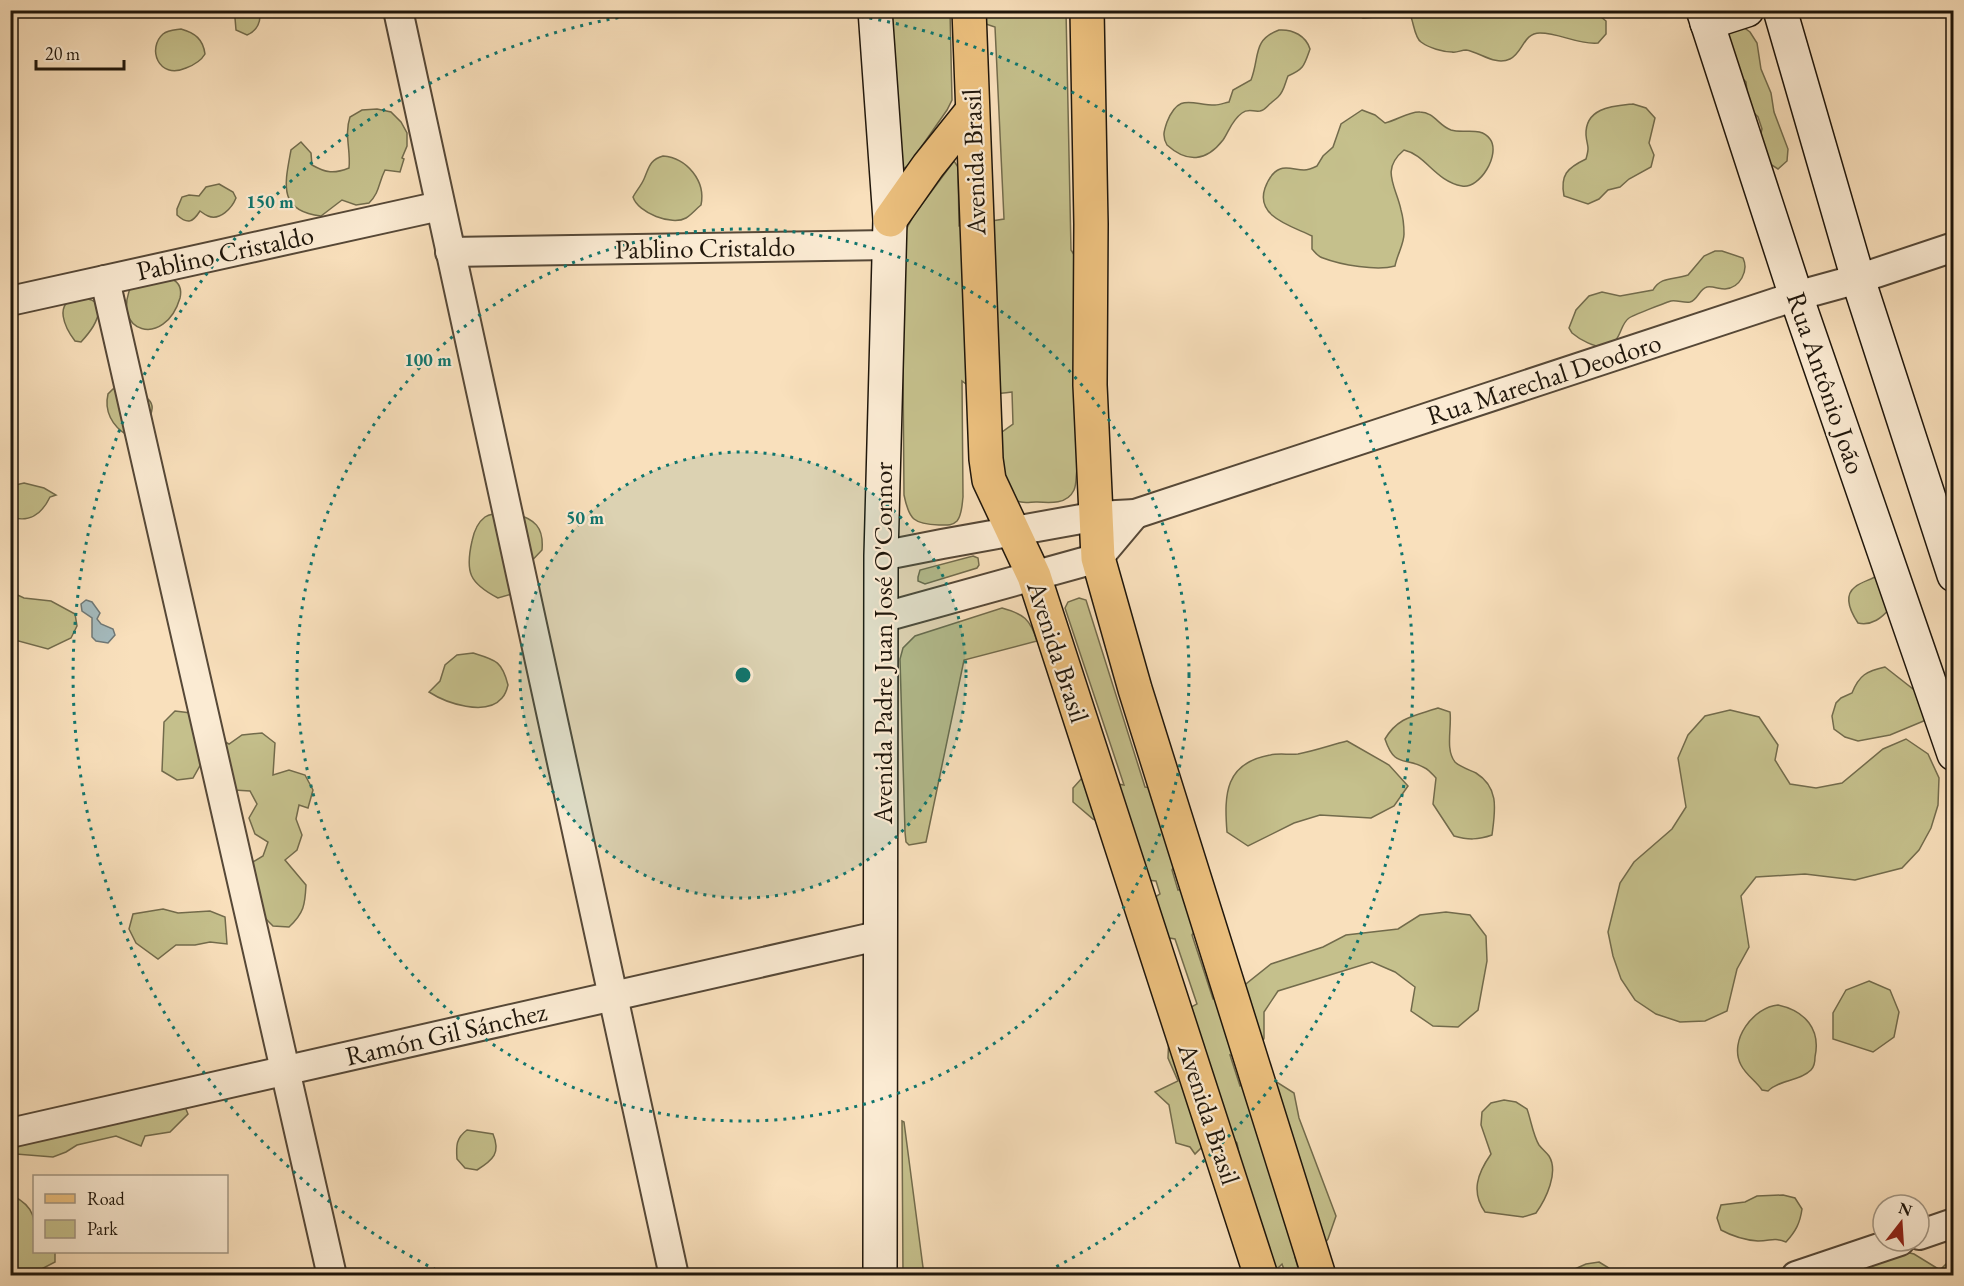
<svg xmlns="http://www.w3.org/2000/svg" width="1964" height="1286" font-family="'EB Garamond',serif">
<style>
.green{fill:#c5c08c;stroke:#726b4c;stroke-width:1.5}
.water{fill:#a4babd;stroke:#6f7876;stroke-width:1.5}
.lines{fill:none;stroke-linecap:round;stroke-linejoin:round}
.minor-casing{stroke:#564837;stroke-width:32}
.secondary-casing{stroke:#1f160b;stroke-width:36}
.primary-casing{stroke:#1f160b;stroke-width:36}
.minor{stroke:#fbebd3;stroke-width:28}
.secondary{stroke:#fbebd3;stroke-width:33}
.primary{stroke:#ecc07e;stroke-width:33}
.ring{fill:none;stroke:#0f766e;stroke-width:3;stroke-dasharray:3 6}
.labels{text-anchor:middle;stroke-width:4.5;stroke-linejoin:round;paint-order:stroke}
.street-label{font-size:27px;fill:#1f160b;stroke:#fbebd3}
.centre{fill:#0f766e;stroke:#fbebd3;stroke-width:3}
.ring-label{font-size:18px;text-anchor:middle;font-weight:bold;fill:#0f766e;stroke:#fbebd3;stroke-width:4.5;stroke-linejoin:round;paint-order:stroke}
</style>
<rect width="100%" height="100%" fill="#f9e0bc"/>
<filter id="stains"><feTurbulence type="fractalNoise" baseFrequency=".00333" numOctaves="4"/><feColorMatrix values="0 0 0 0 .2 0 0 0 0 .09 0 0 0 0 .02 0 0 0 .5 -.17"/></filter>
<radialGradient id="worn" r=".72"><stop offset=".6" stop-color="#630" stop-opacity="0"/><stop offset="1" stop-color="#630" stop-opacity=".3"/></radialGradient>
<g class="green">
<path d="M 237,11 L 259,11 C 262,21 257,31 247,35 L 236,30 L 235,18 Z"/>
<path d="M 892,11 L 950,11 L 952,100 L 947,110 L 908,166 L 901,170 L 895,156 Z"/>
<path d="M 965,11 L 1066,11 L 1071,250 L 1082,267 L 1080,462 C 1074,470 1078,481 1074,490 C 1067,505 1049,503 1036,502 C 1031,502 1026,503 1021,502 C 1014,501 1006,497 998,494 L 988,442 L 1013,424 L 1012,392 C 990,395 980,396 962,381 L 963,497 C 962,505 962,515 957,521 C 952,526 946,525 939,525 C 914,524 909,520 904,495 L 902,241 L 908,226 L 914,215 L 954,161 L 958,167 L 959,226 L 1004,219 L 995,27 L 980,22 Z"/>
<path d="M 1348,11 L 1596,11 L 1596,13 L 1606,21 L 1606,34 L 1598,43 C 1578,45 1560,33 1540,33 C 1523,33 1523,53 1510,59 C 1495,66 1480,52 1466,50 C 1461,50 1457,53 1452,52 C 1443,52 1429,48 1421,42 C 1415,38 1414,25 1411,17 L 1400,11 L 1387,11 L 1376,17 L 1363,18 Z"/>
<path d="M 1739,24 L 1750,32 L 1757,43 L 1761,69 L 1771,93 L 1774,112 L 1788,149 L 1787,161 L 1778,169 L 1767,162 L 1759,140 L 1762,129 L 1758,117 L 1749,108 L 1746,82 L 1721,54 L 1719,30 Z"/>
<path d="M 181,29 C 195,33 203,39 205,54 C 201,61 194,65 186,68 C 158,80 147,48 163,34 C 168,30 175,30 181,29 Z"/>
<path d="M 1279,30 C 1293,29 1306,36 1310,49 C 1304,66 1304,69 1288,76 C 1285,83 1284,92 1278,97 C 1276,99 1273,101 1271,103 C 1267,106 1265,110 1260,111 C 1253,112 1248,108 1242,113 C 1232,120 1229,131 1223,140 C 1206,162 1187,163 1167,145 C 1162,136 1164,131 1167,122 C 1179,92 1192,105 1215,105 C 1219,105 1224,103 1229,102 L 1233,90 L 1251,80 C 1260,57 1252,40 1279,30 Z"/>
<path d="M 1633,104 L 1646,108 L 1655,118 L 1649,143 L 1654,155 L 1651,167 L 1629,179 L 1620,187 L 1608,190 L 1599,199 L 1588,204 L 1564,196 C 1560,175 1567,168 1586,159 C 1590,145 1587,147 1586,135 C 1585,107 1614,106 1633,104 Z"/>
<path d="M 377,109 L 391,112 L 401,122 L 407,133 L 407,146 L 402,158 L 404,159 L 400,172 L 385,170 C 378,184 380,192 369,203 L 356,205 L 342,200 L 321,216 C 277,211 285,183 291,150 L 301,142 L 311,153 L 312,165 C 326,173 334,174 349,168 C 351,150 344,135 350,117 L 362,110 Z"/>
<path d="M 1362,110 L 1375,115 L 1385,123 C 1397,120 1410,111 1420,112 C 1434,112 1439,126 1451,130 C 1464,134 1481,126 1490,139 C 1501,154 1480,189 1462,186 C 1435,181 1426,155 1404,150 C 1380,170 1396,186 1401,210 C 1403,217 1404,226 1404,234 C 1404,244 1397,255 1395,266 C 1377,271 1341,265 1323,258 C 1318,257 1315,252 1312,249 L 1312,236 C 1292,226 1255,217 1265,188 C 1268,180 1272,172 1280,169 C 1287,166 1296,170 1304,170 C 1308,170 1313,168 1317,166 L 1323,156 L 1333,147 L 1341,124 Z"/>
<path d="M 663,156 C 687,158 706,181 701,205 C 696,209 691,215 686,218 C 672,226 638,213 633,197 C 636,191 641,186 644,179 C 649,168 649,160 663,156 Z"/>
<path d="M 219,184 L 233,192 L 236,198 C 232,208 220,221 208,216 C 205,215 203,213 200,211 C 193,222 188,225 177,215 L 177,209 L 182,197 L 189,195 L 199,196 L 206,187 Z"/>
<path d="M 1715,251 L 1722,251 L 1743,258 C 1749,271 1740,288 1725,289 C 1719,289 1713,286 1707,287 C 1699,289 1698,300 1690,302 C 1684,303 1677,300 1671,301 C 1665,303 1633,315 1629,318 C 1619,325 1622,342 1606,346 C 1596,349 1579,339 1572,333 L 1569,328 L 1576,310 L 1589,296 L 1602,292 L 1620,296 L 1653,290 C 1661,276 1674,280 1688,275 L 1704,256 Z"/>
<path d="M 172,279 C 180,283 182,289 180,298 C 165,349 109,333 132,284 Z"/>
<path d="M 77,298 C 88,299 94,298 100,308 C 97,323 91,331 81,342 L 75,341 C 65,328 53,303 77,298 Z"/>
<path d="M 113,389 C 123,388 130,391 138,394 C 160,401 152,414 143,430 L 127,435 C 112,426 104,411 108,394 Z"/>
<path d="M 24,483 L 44,488 L 56,495 L 50,497 C 42,514 29,523 11,517 L 11,486 Z"/>
<path d="M 513,513 C 535,519 544,527 542,550 L 525,568 L 512,594 L 498,598 C 469,583 465,572 472,541 C 474,531 477,523 485,517 C 492,512 505,513 513,513 Z"/>
<path d="M 973,556 L 978,558 L 979,565 L 977,568 L 925,584 L 918,581 L 918,577 L 920,570 Z"/>
<path d="M 1877,576 L 1891,607 C 1882,618 1872,626 1858,623 C 1852,614 1842,597 1855,587 C 1861,582 1870,580 1877,576 Z"/>
<path d="M 11,592 L 24,598 L 51,601 L 75,614 L 77,626 L 71,638 L 48,649 L 11,639 Z"/>
<path d="M 1079,598 L 1086,600 L 1145,787 L 1155,788 L 1179,861 L 1172,870 L 1178,890 L 1184,888 L 1198,927 L 1192,935 L 1213,999 L 1232,995 L 1271,964 L 1323,947 L 1346,935 L 1398,929 L 1420,915 L 1446,912 L 1470,915 L 1486,936 L 1487,961 L 1478,1010 L 1458,1027 L 1433,1026 L 1411,1011 L 1415,987 L 1395,972 L 1372,962 L 1278,991 L 1264,1012 L 1264,1038 L 1256,1061 L 1230,1055 L 1240,1086 L 1247,1082 L 1272,1079 L 1294,1093 L 1299,1118 L 1336,1216 L 1328,1239 L 1314,1259 L 1295,1257 L 1300,1275 L 1286,1275 L 1282,1264 L 1273,1273 L 1275,1275 L 1240,1275 L 1242,1273 L 1258,1227 L 1249,1203 L 1237,1143 L 1223,1126 L 1195,1154 L 1190,1147 L 1176,1143 L 1169,1105 L 1155,1092 L 1178,1081 L 1168,1058 L 1169,1033 L 1182,1012 L 1197,1004 L 1175,939 L 1152,935 L 1149,901 L 1160,894 L 1156,881 L 1136,879 L 1105,824 L 1093,819 L 1073,802 L 1073,788 L 1082,778 L 1124,785 L 1065,608 L 1068,602 Z"/>
<path d="M 1002,608 C 1024,614 1030,619 1037,641 L 964,660 L 926,842 L 909,845 L 906,842 L 905,832 L 900,659 L 903,648 L 915,636 Z"/>
<path d="M 473,653 C 496,660 502,661 508,685 C 507,689 505,695 502,698 C 486,717 446,703 429,692 L 440,681 L 445,665 L 457,655 Z"/>
<path d="M 1885,667 L 1918,693 L 1926,720 L 1890,735 L 1858,741 L 1845,737 L 1834,729 L 1832,716 L 1836,703 L 1841,698 L 1852,693 C 1859,675 1867,671 1885,667 Z"/>
<path d="M 1438,708 L 1450,712 C 1452,727 1445,750 1455,762 C 1460,767 1470,770 1476,773 C 1500,788 1495,811 1492,835 C 1478,840 1468,840 1454,836 L 1433,804 L 1436,778 C 1433,775 1429,770 1425,768 C 1405,756 1395,769 1385,739 C 1398,717 1414,716 1438,708 Z"/>
<path d="M 1730,710 L 1759,717 L 1778,745 L 1775,760 L 1790,784 L 1816,788 L 1842,783 L 1883,749 L 1906,739 L 1928,754 L 1939,778 L 1938,805 L 1931,828 L 1919,850 L 1902,868 L 1855,880 L 1805,874 L 1756,877 L 1741,896 L 1749,947 L 1737,969 L 1727,1011 L 1705,1021 L 1680,1022 L 1656,1014 L 1635,1000 L 1621,979 L 1613,956 L 1608,932 L 1620,883 L 1634,862 L 1672,829 L 1686,807 L 1678,758 L 1688,735 L 1705,716 Z"/>
<path d="M 175,711 L 191,713 L 214,736 L 229,744 L 242,735 L 262,733 L 275,743 L 273,775 L 289,770 L 305,775 L 313,790 L 308,808 L 299,805 L 296,819 L 302,835 L 297,850 L 285,860 L 306,885 C 305,905 304,913 289,927 L 273,926 L 255,908 L 248,865 L 263,856 L 268,842 L 255,834 L 249,818 L 257,804 L 250,791 L 234,790 L 201,764 L 193,778 L 177,780 L 162,771 L 164,722 Z"/>
<path d="M 1347,741 L 1389,765 L 1408,786 L 1394,806 L 1371,818 L 1320,815 L 1294,823 L 1248,846 L 1227,832 C 1224,794 1225,763 1270,755 C 1279,753 1289,755 1298,754 C 1314,751 1331,745 1347,741 Z"/>
<path d="M 163,909 L 178,913 L 210,911 L 225,917 L 227,944 L 210,942 L 195,945 L 176,945 L 158,959 L 136,943 L 129,929 L 133,914 Z"/>
<path d="M 1869,981 L 1890,990 L 1899,1012 L 1894,1037 L 1873,1052 L 1833,1039 L 1833,1013 L 1846,990 Z"/>
<path d="M 1778,1005 C 1805,1011 1821,1029 1815,1057 C 1815,1061 1814,1067 1811,1070 C 1799,1082 1780,1079 1768,1091 L 1762,1090 C 1756,1081 1746,1075 1741,1065 C 1728,1040 1754,1007 1778,1005 Z"/>
<path d="M 1504,1100 L 1516,1102 L 1527,1109 C 1531,1120 1533,1135 1539,1145 C 1542,1149 1546,1152 1549,1156 C 1559,1172 1546,1199 1536,1213 L 1523,1217 L 1485,1212 C 1471,1192 1477,1174 1491,1154 L 1481,1125 L 1482,1112 L 1491,1103 Z"/>
<path d="M 183,1102 L 188,1114 L 170,1132 L 145,1136 L 141,1146 L 116,1136 L 77,1145 L 66,1152 L 53,1157 L 16,1154 L 11,1160 L 11,1133 Z"/>
<path d="M 902,1121 L 904,1122 L 924,1275 L 903,1275 Z"/>
<path d="M 467,1130 L 493,1134 C 501,1153 493,1160 477,1170 L 465,1168 L 457,1159 C 456,1146 456,1138 467,1130 Z"/>
<path d="M 1783,1195 L 1795,1198 L 1802,1209 C 1800,1223 1796,1231 1786,1242 C 1772,1237 1772,1241 1758,1241 C 1745,1240 1732,1236 1721,1230 L 1717,1218 L 1721,1205 L 1745,1202 L 1757,1196 Z"/>
<path d="M 13,1196 C 40,1209 34,1226 34,1252 L 55,1252 L 55,1262 L 30,1275 L 11,1275 L 10,1197 Z"/>
<path d="M 1885,1247 L 1914,1254 L 1940,1270 L 1953,1257 L 1953,1275 L 1832,1276 Z"/>
<path d="M 1599,1262 L 1609,1268 L 1614,1275 L 1561,1275 L 1586,1264 Z"/>
</g>
<path class="water" d="M 86,600 L 92,602 L 100,613 L 97,619 L 101,624 L 113,629 L 115,635 L 108,643 L 96,641 L 92,637 L 92,618 L 82,611 L 81,604 Z"/>
<g class="lines">
<defs>
<g id="minor">
<path d="M 398,10 L 674,1276"/>
<path d="M 450,252 L 889,245"/>
<path d="M 105,280 L 332,1276"/>
<path d="M 10,301 L 440,206"/>
<path d="M 881,556 L 942,544 L 1098,516 L 1135,514 L 1796,296 L 1858,279 L 1954,247"/>
<path d="M 881,618 L 1098,558 L 1135,514"/>
<path d="M 10,1133 L 882,935"/>
<path d="M 1919,1235 L 1954,1223"/>
<path d="M 1796,1276 L 1900,1241"/>
</g>
<g id="secondary">
<path d="M 875,10 L 890,220 L 881,556 L 880,1276"/>
<path d="M 1703,10 L 1796,296 L 1954,754"/>
<path d="M 1780,10 L 1858,279 L 1954,575"/>
<path d="M 1707,23 L 1747,10"/>
</g>
<g id="primary">
<path d="M 969,10 L 986,459 L 989,480 L 1034,576 L 1261,1276"/>
<path d="M 1087,10 L 1091,224 L 1090,385 L 1098,558 L 1135,689 L 1319,1276"/>
<path d="M 890,220 L 928,166 L 972,111"/>
</g>
</defs>
<use href="#minor" class="minor-casing"/>
<use href="#secondary" class="secondary-casing"/>
<use href="#primary" class="primary-casing"/>
<use href="#minor" class="minor"/>
<use href="#secondary" class="secondary"/>
<use href="#primary" class="primary"/>
</g>
<circle cx="743" cy="675" r="223" fill="#0f766e" fill-opacity=".12"/>
<g class="ring">
<circle cx="743" cy="675" r="223"/>
<circle cx="743" cy="675" r="446"/>
<path d="M444 1274A669 669 0 0 1 661 11M825 11A669 669 0 0 1 1042 1274"/>
</g>
<g class="labels">
<g class="street-label">
<text transform="translate(974 162) rotate(-92)" y="9">Avenida Brasil</text>
<text transform="translate(705 248) rotate(-1)" y="9">Pablino Cristaldo</text>
<text transform="translate(225 253) rotate(-12)" y="9">Pablino Cristaldo</text>
<text transform="translate(1544 379) rotate(-18)" y="9">Rua Marechal Deodoro</text>
<text transform="translate(1826 383) rotate(71)" y="9">Rua Antônio João</text>
<text transform="translate(883 643) rotate(-90)" y="9">Avenida Padre Juan José O'Connor</text>
<text transform="translate(1058 652) rotate(72)" y="9">Avenida Brasil</text>
<text transform="translate(446 1034) rotate(-13)" y="9">Ramón Gil Sánchez</text>
<text transform="translate(1209 1114) rotate(72)" y="9">Avenida Brasil</text>
</g>
</g>
<circle cx="743" cy="675" r="9" class="centre"/>
<g class="ring-label">
<text x="270" y="208">150 m</text>
<text x="428" y="366">100 m</text>
<text x="585" y="524">50 m</text>
</g>
<rect width="1964" height="1286" fill="none" stroke="#f9e0bc" stroke-width="36"/>
<rect x="12" y="12" width="1940" height="1262" fill="none" stroke="#1f160b" stroke-width="3"/>
<rect x="18" y="18" width="1928" height="1250" fill="none" stroke="#1f160b" stroke-width="1.5"/>
<rect x="33" y="1175" width="195" height="78" fill="#fbebd3" stroke="#a39683" stroke-width="1.5"/>
<rect x="45" y="1194" width="30" height="9" fill="#ecc07e" stroke="#a39683" stroke-width="1.5"/>
<text x="87" y="1205" font-size="18" fill="#1f160b">Road</text>
<rect x="45" y="1220" width="30" height="18" fill="#c5c08c" stroke="#a39683" stroke-width="1.5"/>
<text x="87" y="1235" font-size="18" fill="#1f160b">Park</text>
<g transform="translate(1901 1223) rotate(17)"><circle r="28" fill="#fbebd3" stroke="#a39683" stroke-width="1.5"/>
<path d="M0-4.5L10 22L0 15L-10 22Z" fill="#8f2418"/>
<text y="-9" font-size="16" font-weight="bold" text-anchor="middle" fill="#1f160b">N</text>
</g>
<path d="M36 60v9h88v-9" fill="none" stroke="#1f160b" stroke-width="3"/>
<text x="45" y="60" font-size="18" fill="#1f160b" stroke="#fbebd3" stroke-width="4.5" paint-order="stroke">20 m</text>
<rect width="100%" height="100%" filter="url(#stains)"/>
<rect width="100%" height="100%" fill="url(#worn)"/>
</svg>
